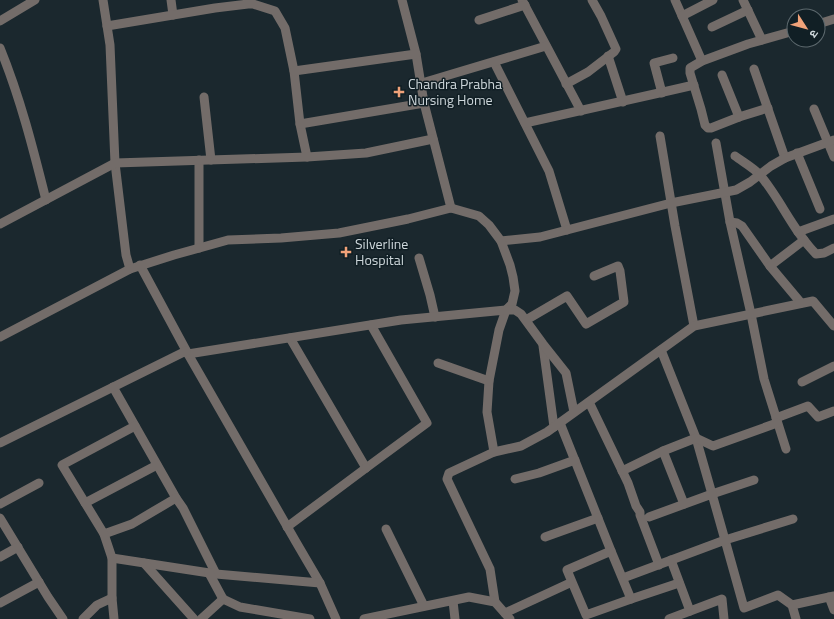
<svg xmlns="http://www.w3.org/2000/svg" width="834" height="619" font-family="'Titillium Web','Noto Sans Devanagari',sans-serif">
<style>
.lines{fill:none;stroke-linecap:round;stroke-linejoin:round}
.minor{stroke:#736c69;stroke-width:9}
.poi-dot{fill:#f0a279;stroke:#111f25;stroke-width:1.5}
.labels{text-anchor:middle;stroke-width:3;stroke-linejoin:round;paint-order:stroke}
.poi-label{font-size:14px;fill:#ced7db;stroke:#111f25;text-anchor:start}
</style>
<rect width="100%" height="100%" fill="#1b282e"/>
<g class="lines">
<g class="minor">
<path d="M 103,0 L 110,45 L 115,163 L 126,255 L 130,269"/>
<path d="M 171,0 L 173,15"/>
<path d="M 402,0 L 416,54 L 424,103 L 451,208"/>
<path d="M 522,0 L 581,111"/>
<path d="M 675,0 L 702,61"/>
<path d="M 743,0 L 762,40"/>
<path d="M 682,16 L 713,0"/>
<path d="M 479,20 L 525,5"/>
<path d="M 0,21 L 35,0"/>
<path d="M 818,24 L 834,19"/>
<path d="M 107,26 L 215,8 L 248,4 L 253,4 L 275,11 L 285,28 L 294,71 L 300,124 L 307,157"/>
<path d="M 712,27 L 748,10"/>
<path d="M 0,48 C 20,97 33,148 46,200"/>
<path d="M 608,56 L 623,102"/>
<path d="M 494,62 L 549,171 L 567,230"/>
<path d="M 754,69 L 785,158"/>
<path d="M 294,71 L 416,54"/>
<path d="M 722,75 L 739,117"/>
<path d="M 422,83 L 546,46"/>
<path d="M 566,84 L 588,72 L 614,52 L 616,49 L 601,16 L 592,0"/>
<path d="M 662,93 L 654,63 L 673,58"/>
<path d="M 204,97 L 211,160"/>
<path d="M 768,108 L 739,117 L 711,128 L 708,128 L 705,125 L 701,109 L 690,73 L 690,68 L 702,61 L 748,44 L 794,31"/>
<path d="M 814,109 L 834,157"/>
<path d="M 525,123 L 659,93 L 694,85"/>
<path d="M 300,124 L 424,103"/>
<path d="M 660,136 L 675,226 L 694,326"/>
<path d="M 716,143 L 730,222 L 751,314 L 764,379 L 786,449"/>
<path d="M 797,153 L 820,209"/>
<path d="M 735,156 C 743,162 754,168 760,175 C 781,200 793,231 816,254 L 824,253 L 834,248"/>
<path d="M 199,160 L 199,248"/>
<path d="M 730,222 L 737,223 L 742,226 L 770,266 L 801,303"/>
<path d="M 0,224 L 115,163 L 307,157 L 366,153 L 433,139"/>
<path d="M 798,232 L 834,219"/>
<path d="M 501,241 L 540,237 L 671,203 L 736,190 L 750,182 L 771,166 L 785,158 L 834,140"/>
<path d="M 419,258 L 430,295 L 435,317"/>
<path d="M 140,265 L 188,354 L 296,542 L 320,583 L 336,619"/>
<path d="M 770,266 L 804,240"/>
<path d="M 526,320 L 567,296 L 586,324 L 624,302 L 620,271 L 618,266 L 594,276"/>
<path d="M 0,337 L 130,269 L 174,255 L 228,240 L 281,238 L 339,233 L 408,219 L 451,208 L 479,216 L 489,225 L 501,241 L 510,265 L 513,277 L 515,291 L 512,304 L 506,310 L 499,330 L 489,381 L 487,412 L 494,452"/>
<path d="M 290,338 L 366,468 L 427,423 L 371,325"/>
<path d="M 543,346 L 554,427"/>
<path d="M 661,350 L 696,438 L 712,494 L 754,480"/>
<path d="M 188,354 L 401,320 L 506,310 L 515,310 L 521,314 L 543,344 L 566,373 L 574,412"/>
<path d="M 438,363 L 489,381"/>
<path d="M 802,382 L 834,366"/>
<path d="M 113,387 L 176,498 L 183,508 L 216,574"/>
<path d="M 589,402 L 628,483 L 636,506 L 640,512 L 640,515 L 659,565"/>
<path d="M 776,418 L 808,406 L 818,417 L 834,411"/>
<path d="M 560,423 L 611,551"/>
<path d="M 0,443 L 186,351"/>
<path d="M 622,471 L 663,451"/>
<path d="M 515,479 L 539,473 L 575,460"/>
<path d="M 85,503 L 157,465"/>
<path d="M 0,504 L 39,483"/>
<path d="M 684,504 L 663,451 L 696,438 L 713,446 L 777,423"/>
<path d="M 0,518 L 48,597 L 63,619"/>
<path d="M 793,519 L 725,540 L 744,608 L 778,595 L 792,605 L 796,619"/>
<path d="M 287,527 L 366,468"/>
<path d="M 386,529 L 424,606"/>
<path d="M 104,534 L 132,524 L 176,498"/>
<path d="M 545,537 L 598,518"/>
<path d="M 0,557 L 18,547"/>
<path d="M 112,558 L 216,574 L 320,583"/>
<path d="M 671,560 L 690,611"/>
<path d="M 144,563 L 194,619"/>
<path d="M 209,573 L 223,599"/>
<path d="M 623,578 L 725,540 L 712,494 L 649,517"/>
<path d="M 829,597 L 834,610"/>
<path d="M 631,599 L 679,583"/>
<path d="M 453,601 L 455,619"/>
<path d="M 495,602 L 490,569 L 447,479 L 449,473 L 494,452 L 521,446 L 547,432 L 694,326 L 813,301 L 834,326"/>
<path d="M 0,603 L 39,582"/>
<path d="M 792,605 L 834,596"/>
<path d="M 505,613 L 572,582 L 567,570 L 611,551 L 631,599 L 586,615 L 572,582"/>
<path d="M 83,619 L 97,605 L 112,598"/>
<path d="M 114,619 L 112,598 L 112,558 L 104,534 L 62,465 L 135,426"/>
<path d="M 201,619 L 223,599 L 240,607 L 310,619"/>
<path d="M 364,619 L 469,597 L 495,602 L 510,619"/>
<path d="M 669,619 L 722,599 L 724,619"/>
</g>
</g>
<g class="poi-dot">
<path d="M397 86h4v4h4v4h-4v4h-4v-4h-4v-4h4z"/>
<path d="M344 246h4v4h4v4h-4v4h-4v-4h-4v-4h4z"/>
</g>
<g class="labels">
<g class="poi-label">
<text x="408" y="89">Chandra Prabha<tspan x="408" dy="16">Nursing Home</tspan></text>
<text x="355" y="249">Silverline<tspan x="355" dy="16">Hospital</tspan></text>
</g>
</g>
<g transform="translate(806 28) rotate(126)"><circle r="19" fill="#111f25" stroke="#5d696e"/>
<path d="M0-3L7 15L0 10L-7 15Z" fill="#f0a279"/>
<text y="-6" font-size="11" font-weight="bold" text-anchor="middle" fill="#ced7db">उ</text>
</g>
</svg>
